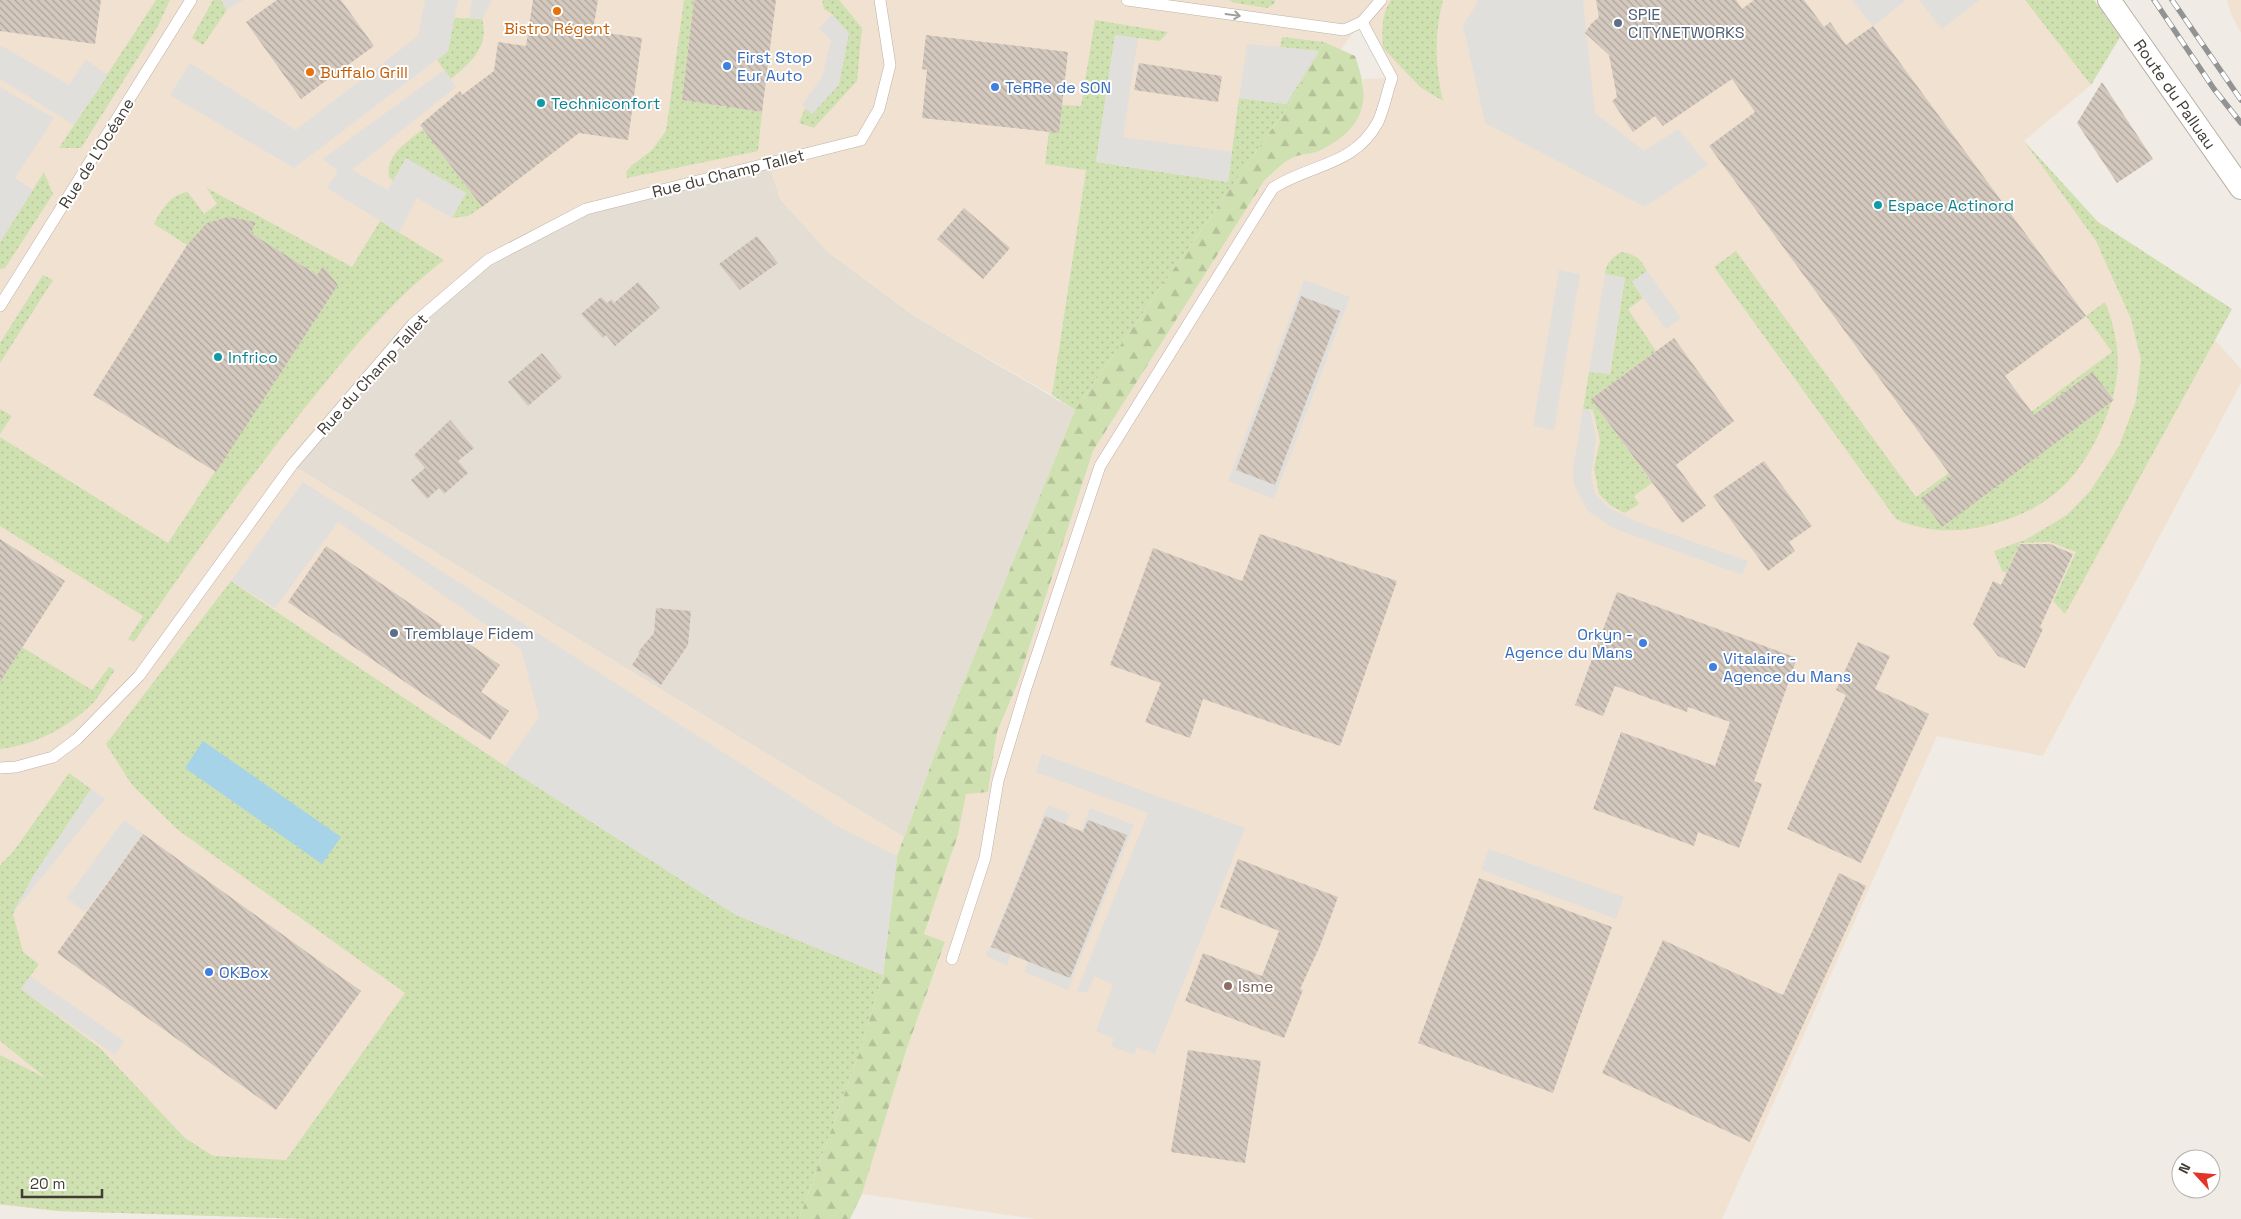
<svg xmlns="http://www.w3.org/2000/svg" width="2241" height="1219" font-family="'Space Grotesk',sans-serif">
<style>
.residential{fill:#e4ddd3}
.commercial{fill:#f1e1d1}
.grass{fill:url(#grass-dots)}
.forest{fill:url(#forest-firs)}
.parking{fill:#e1dfdc}
.water{fill:#a6d3e8}
.building{fill:url(#building-back-hatch)}
.lines{fill:none;stroke-linecap:round;stroke-linejoin:round}
.lane-casing{stroke:#bbb2a8;stroke-width:12}
.street-casing{stroke:#bbb2a8;stroke-width:24}
.lane{stroke:#fff;stroke-width:11}
.street{stroke:#fff;stroke-width:22}
.rail-casing{stroke:#939393;stroke-width:5.5}
.rail{stroke:#fff;stroke-width:4;stroke-dasharray:11;stroke-linecap:butt}
.oneway{stroke:#a09e9a}
.food-dot{fill:#e8710a;stroke:#fff;stroke-width:2}
.service-dot{fill:#5c6f8a;stroke:#fff;stroke-width:2}
.shop-dot{fill:#3f7fe0;stroke:#fff;stroke-width:2}
.culture-dot{fill:#0f9aa8;stroke:#fff;stroke-width:2}
.education-dot{fill:#8d6e63;stroke:#fff;stroke-width:2}
.labels{text-anchor:middle;stroke-width:4;stroke-linejoin:round;paint-order:stroke}
.service-label{font-size:16px;fill:#4e5e75;stroke:#fff;text-anchor:start}
.food-label{font-size:16px;fill:#c56008;stroke:#fff}
.shop-label{font-size:16px;fill:#366cbe;stroke:#fff;text-anchor:start}
.street-label{font-size:16px;fill:#423c35;stroke:#fff}
.culture-label{font-size:16px;fill:#0d838f;stroke:#fff;text-anchor:start}
.education-label{font-size:16px;fill:#785e54;stroke:#fff;text-anchor:start}
</style>
<defs>
<pattern id="grass-dots" width="8" height="8" patternUnits="userSpaceOnUse" patternTransform="scale(1.25)"><rect width="8" height="8" fill="#d0e1b1"/><path d="M2 2h.1M6 6h.1" fill="none" stroke="#b4c299" stroke-width="1.8" stroke-linecap="round"/></pattern>
<pattern id="forest-firs" width="22" height="20" patternUnits="userSpaceOnUse" patternTransform="scale(1.25)"><rect width="22" height="20" fill="#d0e1b1"/><path d="M5 1l3.5 6h-7zM16 11l3.5 6h-7z" fill="#b4c299"/></pattern>
<pattern id="building-back-hatch" width="6" height="6" patternUnits="userSpaceOnUse" patternTransform="scale(1.25)"><rect width="6" height="6" fill="#d4c9be"/><path d="M-1 5l2 2M0 0l6 6M5-1l2 2" fill="none" stroke="#aea49b"/></pattern>
</defs>
<rect width="100%" height="100%" fill="#f0ece5"/>
<path class="residential" d="M 769,163 L 780,199 L 828,252 L 914,316 L 1075,410 L 942,735 L 904,837 L 292,465 L 413,324 L 488,260 L 586,209 Z"/>
<g class="commercial">
<path d="M 0,0 L 2094,0 L 2120,37 L 2091,85 L 2024,141 L 2098,222 L 2232,309 L 2214,339 L 2241,369 L 2241,383 L 2043,756 L 1937,736 L 1722,1219 L 1036,1219 L 862,1194 L 906,1051 L 945,943 L 924,934 L 958,835 L 966,793 L 988,791 L 997,732 L 1017,685 L 1093,451 L 1264,181 L 1290,158 L 1322,150 L 1363,101 L 1363,79 L 1392,78 L 1362,22 L 1340,50 L 1324,42 L 1230,191 L 1086,170 L 1052,395 L 914,316 L 828,252 L 780,199 L 769,163 L 586,209 L 488,260 L 413,324 L 292,465 L 904,837 L 897,856 L 883,975 L 305,1219 L 58,1211 L 0,1205 Z"/>
<path d="M 2227,0 L 2241,0 L 2241,33 L 2231,14 Z"/>
</g>
<g class="grass">
<path d="M 156,0 L 170,0 L 158,26 L 81,148 L 59,148 Z"/>
<path d="M 213,0 L 221,0 L 227,10 L 203,45 L 192,38 Z"/>
<path d="M 684,0 L 694,0 L 682,100 L 762,112 L 758,151 L 627,178 L 626,172 L 632,165 L 651,151 L 666,131 Z"/>
<path d="M 822,0 L 839,0 L 862,28 L 857,81 L 814,128 L 799,123 L 805,108 L 812,114 L 839,84 L 832,14 L 824,9 Z"/>
<path d="M 1229,0 L 1275,0 L 1275,3 L 1267,8 L 1235,3 Z"/>
<path d="M 1391,0 L 1443,0 C 1434,34 1435,66 1443,101 L 1420,87 L 1383,48 C 1382,31 1381,14 1391,0 Z"/>
<path d="M 2025,0 L 2094,0 L 2120,37 L 2091,85 Z"/>
<path d="M 454,18 L 482,19 C 490,47 470,63 451,79 L 437,60 L 448,51 Z"/>
<path d="M 1095,20 L 1168,32 L 1160,41 L 1115,35 L 1096,162 L 1228,182 L 1239,98 L 1286,104 L 1318,51 L 1280,47 L 1282,37 L 1324,42 L 1288,106 L 1075,410 L 1052,395 L 1086,170 L 1045,164 L 1049,131 L 1059,132 L 1062,105 L 1081,106 Z"/>
<path d="M 423,129 L 482,207 L 468,216 L 452,218 L 466,193 L 406,159 L 393,181 L 389,177 C 385,154 408,142 423,129 Z"/>
<path d="M 2024,141 L 2098,222 L 2232,309 L 2065,614 L 2053,601 L 2076,552 L 2050,542 L 2020,543 L 2006,573 L 2002,571 L 1994,551 L 2027,539 L 2067,515 L 2091,490 L 2119,446 L 2136,401 L 2141,360 L 2131,319 L 2096,241 Z"/>
<path d="M 44,172 L 53,194 L 5,268 L 0,269 L 0,242 Z"/>
<path d="M 207,188 L 352,267 L 380,221 L 444,260 C 389,302 347,356 304,409 C 244,485 188,563 134,642 L 128,639 L 143,616 L 0,526 L 0,437 L 168,543 L 338,285 L 323,267 L 317,275 L 251,233 L 255,222 C 216,215 214,216 187,245 L 154,224 C 161,210 171,194 188,192 L 204,214 L 217,204 Z"/>
<path d="M 1736,251 L 1916,497 L 2112,352 L 2086,316 L 2105,302 C 2123,348 2122,382 2102,427 C 2077,483 2046,511 1985,526 C 1956,533 1923,532 1896,519 L 1714,267 Z"/>
<path d="M 1621,252 C 1635,254 1641,259 1647,271 L 1632,282 L 1643,298 L 1628,309 L 1656,351 L 1591,399 L 1652,483 L 1634,496 L 1639,504 L 1625,513 L 1611,506 L 1599,494 L 1594,468 L 1600,441 L 1593,410 L 1583,409 L 1589,372 L 1610,374 L 1625,278 L 1605,274 C 1606,264 1612,257 1621,252 Z"/>
<path d="M 43,275 L 53,280 L 0,363 L 0,343 Z"/>
<path d="M 0,409 L 12,416 L 0,434 Z"/>
<path d="M 231,581 L 505,766 L 736,915 L 883,975 L 861,1048 L 799,1219 L 308,1219 L 58,1211 L 0,1204 L 0,1055 L 46,1078 L 0,1041 L 0,865 L 13,852 L 69,773 L 91,789 L 34,875 L 13,914 L 23,952 L 39,964 L 21,989 L 100,1048 L 185,1138 L 213,1156 L 286,1160 L 405,993 L 178,830 L 132,785 L 106,744 Z"/>
<path d="M 22,647 L 92,690 L 109,667 L 115,670 C 107,681 100,697 90,706 C 65,729 34,745 0,749 L 0,682 Z"/>
</g>
<path class="forest" d="M 1324,42 L 1355,56 C 1371,100 1366,126 1323,149 C 1313,155 1300,153 1290,159 C 1281,164 1272,174 1264,181 L 1093,451 L 1017,685 L 997,732 L 988,792 L 966,794 L 958,835 L 924,934 L 945,942 L 906,1051 L 862,1194 L 850,1219 L 799,1219 L 861,1048 L 883,975 L 897,856 L 942,735 L 1075,410 L 1288,106 Z"/>
<g class="parking">
<path d="M 221,0 L 244,0 L 227,10 Z"/>
<path d="M 425,0 L 458,0 L 448,51 L 294,168 L 170,95 L 190,63 L 296,130 L 418,36 Z"/>
<path d="M 472,0 L 492,0 L 482,19 L 469,18 Z"/>
<path d="M 1479,0 L 1583,0 L 1595,113 L 1644,151 L 1678,129 L 1708,165 L 1645,207 L 1485,123 L 1463,25 Z"/>
<path d="M 1852,0 L 1906,0 L 1873,26 Z"/>
<path d="M 1919,0 L 1979,0 L 1942,29 Z"/>
<path d="M 832,14 L 849,33 L 839,85 L 812,114 L 802,105 L 822,77 L 831,40 L 819,29 Z"/>
<path d="M 1115,35 L 1138,38 L 1123,137 L 1232,152 L 1228,182 L 1096,162 Z"/>
<path d="M 1247,44 L 1280,47 L 1319,51 L 1286,104 L 1239,98 Z"/>
<path d="M 0,45 L 69,85 L 86,60 L 108,75 L 74,125 L 0,79 Z"/>
<path d="M 444,70 L 456,87 L 352,170 L 388,190 L 406,158 L 466,193 L 452,218 L 417,198 L 399,232 L 327,188 L 337,173 L 336,169 L 323,159 Z"/>
<path d="M 0,87 L 54,118 L 15,178 L 33,190 L 0,242 Z"/>
<path d="M 1559,270 L 1580,274 L 1554,430 L 1533,426 Z"/>
<path d="M 1647,271 L 1681,318 L 1666,329 L 1632,282 Z"/>
<path d="M 1605,274 L 1625,278 L 1609,374 L 1589,372 Z"/>
<path d="M 1304,280 L 1350,297 L 1274,499 L 1228,481 Z"/>
<path d="M 1583,409 L 1590,409 L 1596,440 L 1591,477 L 1595,494 L 1608,507 L 1637,522 L 1748,561 L 1742,575 L 1613,528 L 1588,511 L 1574,484 L 1573,469 Z"/>
<path d="M 303,482 L 839,827 L 897,856 L 883,975 L 736,915 L 505,766 L 539,717 L 521,649 L 338,522 L 275,608 L 231,581 Z"/>
<path d="M 1042,754 L 1245,828 L 1155,1054 L 1137,1047 L 1134,1055 L 1111,1046 L 1114,1039 L 1096,1031 L 1113,985 L 1095,976 L 1087,993 L 1077,991 L 1148,813 L 1036,772 Z"/>
<path d="M 91,789 L 105,799 L 12,914 L 34,875 Z"/>
<path d="M 1048,805 L 1070,814 L 1007,965 L 986,956 Z"/>
<path d="M 1090,808 L 1134,825 L 1068,990 L 1024,972 Z"/>
<path d="M 124,820 L 143,834 L 85,912 L 67,898 Z"/>
<path d="M 1489,849 L 1624,897 L 1616,919 L 1481,870 Z"/>
<path d="M 30,976 L 124,1041 L 115,1055 L 21,989 Z"/>
</g>
<path class="water" d="M 203,741 L 341,837 L 322,864 L 185,768 Z"/>
<g class="building">
<path d="M 0,0 L 101,0 L 95,44 L 0,31 Z"/>
<path d="M 277,0 L 341,0 L 374,46 L 301,99 L 246,22 Z"/>
<path d="M 533,0 L 598,0 L 593,31 L 642,38 L 628,140 L 579,133 L 482,207 L 420,125 L 460,91 L 462,95 L 494,71 L 498,42 L 526,46 Z"/>
<path d="M 694,0 L 776,0 L 762,112 L 682,100 Z"/>
<path d="M 1596,0 L 1736,0 L 1742,9 L 1754,0 L 1804,0 L 1824,27 L 1830,22 L 1846,45 L 1873,26 L 2086,316 L 2005,376 L 2034,415 L 2092,372 L 2114,400 L 1942,527 L 1921,498 L 1951,476 L 1709,146 L 1755,112 L 1732,79 L 1663,126 L 1655,116 L 1633,132 L 1612,101 L 1617,97 L 1609,55 L 1585,33 L 1591,24 L 1599,17 Z"/>
<path d="M 926,35 L 1068,52 L 1059,133 L 922,118 L 927,70 L 922,69 Z"/>
<path d="M 1139,63 L 1222,76 L 1218,102 L 1134,90 Z"/>
<path d="M 2102,82 L 2153,159 L 2117,183 L 2077,123 Z"/>
<path d="M 964,208 L 1010,248 L 983,279 L 937,239 Z"/>
<path d="M 228,217 L 256,222 L 251,233 L 317,275 L 323,266 L 338,285 L 216,472 L 93,395 L 187,245 L 207,223 Z"/>
<path d="M 757,236 L 778,263 L 740,290 L 719,264 Z"/>
<path d="M 638,282 L 660,308 L 615,346 L 606,335 L 603,338 L 581,314 L 601,297 L 607,303 L 612,299 L 614,303 Z"/>
<path d="M 1301,296 L 1340,311 L 1275,485 L 1236,470 Z"/>
<path d="M 1674,338 L 1734,421 L 1676,465 L 1706,506 L 1682,523 L 1591,399 Z"/>
<path d="M 542,353 L 562,377 L 528,406 L 508,382 Z"/>
<path d="M 450,420 L 474,448 L 458,461 L 468,473 L 444,494 L 439,488 L 427,499 L 411,480 L 425,468 L 414,455 Z"/>
<path d="M 1764,461 L 1812,526 L 1789,542 L 1795,551 L 1768,571 L 1713,496 Z"/>
<path d="M 1260,534 L 1397,581 L 1340,746 L 1203,699 L 1190,738 L 1145,722 L 1161,683 L 1110,665 L 1153,548 L 1242,581 Z"/>
<path d="M 0,539 L 65,581 L 0,682 Z"/>
<path d="M 2020,544 L 2050,544 L 2073,554 L 2040,627 L 2043,629 L 2025,668 L 1998,656 L 1973,624 L 1993,581 L 2001,585 Z"/>
<path d="M 326,546 L 500,665 L 481,692 L 509,711 L 490,740 L 288,602 Z"/>
<path d="M 1617,592 L 1797,658 L 1754,781 L 1762,784 L 1739,848 L 1698,832 L 1694,846 L 1593,809 L 1621,732 L 1715,766 L 1730,722 L 1688,707 L 1687,712 L 1615,686 L 1603,716 L 1575,705 Z"/>
<path d="M 656,608 L 691,611 L 688,645 L 661,685 L 632,665 L 640,653 L 638,652 L 654,633 Z"/>
<path d="M 1858,642 L 1890,656 L 1875,689 L 1929,714 L 1861,863 L 1787,829 L 1846,695 L 1836,690 Z"/>
<path d="M 1045,816 L 1083,832 L 1088,820 L 1127,835 L 1070,978 L 991,947 Z"/>
<path d="M 143,834 L 361,991 L 276,1110 L 57,953 Z"/>
<path d="M 1238,859 L 1338,897 L 1320,946 L 1300,989 L 1303,990 L 1284,1038 L 1185,1001 L 1203,953 L 1262,976 L 1279,931 L 1220,907 Z"/>
<path d="M 1839,873 L 1866,886 L 1750,1142 L 1602,1073 L 1663,940 L 1783,995 Z"/>
<path d="M 1479,878 L 1612,927 L 1553,1093 L 1418,1043 Z"/>
<path d="M 1188,1050 L 1261,1061 L 1245,1163 L 1171,1152 Z"/>
</g>
<g class="lines">
<defs>
<g id="lane">
<path d="M 1127,0 L 1344,30 L 1362,22 L 1381,0"/>
<path d="M 0,306 L 191,0"/>
<path d="M 0,768 L 16,767 L 53,757 L 77,739 L 139,676 L 292,465 L 413,324 L 488,260 L 586,209 L 861,140 L 879,109 L 890,65 L 880,0"/>
<path d="M 952,959 L 985,858 L 998,781 L 1026,688 L 1100,466 L 1273,188 C 1312,163 1353,167 1378,122 C 1384,109 1387,92 1392,78 L 1362,22"/>
</g>
<path id="street" d="M 2109,0 L 2241,188"/>
</defs>
<use href="#lane" class="lane-casing"/>
<use href="#street" class="street-casing"/>
<use href="#lane" class="lane"/>
<use href="#street" class="street"/>
<defs>
<g id="rail">
<path d="M 2154,0 L 2214,89 L 2241,123"/>
<path d="M 2172,0 L 2241,100"/>
</g>
</defs>
<use href="#rail" class="rail-casing"/>
<use href="#rail" class="rail"/>
</g>
<defs><path id="oneway-shaft" d="M-6 0H5M1.5-3L5.5 0L1.5 3" fill="none" stroke-width="1.6" stroke-linecap="round" stroke-linejoin="round" transform="scale(1.25)"/></defs>
<use class="oneway" href="#oneway-shaft" transform="translate(1233 15) rotate(8)"/>
<g class="food-dot">
<circle cx="557" cy="11" r="5"/>
<circle cx="310" cy="72" r="5"/>
</g>
<g class="service-dot">
<circle cx="1618" cy="23" r="5"/>
<circle cx="394" cy="633" r="5"/>
</g>
<g class="shop-dot">
<circle cx="727" cy="66" r="5"/>
<circle cx="995" cy="87" r="5"/>
<circle cx="1643" cy="643" r="5"/>
<circle cx="1713" cy="667" r="5"/>
<circle cx="209" cy="972" r="5"/>
</g>
<g class="culture-dot">
<circle cx="541" cy="103" r="5"/>
<circle cx="1878" cy="205" r="5"/>
<circle cx="218" cy="357" r="5"/>
</g>
<circle class="education-dot" cx="1228" cy="986" r="5"/>
<g class="labels">
<g class="service-label">
<text x="1628" y="20">SPIE<tspan x="1628" dy="18">CITYNETWORKS</tspan></text>
<text x="404" y="639">Tremblaye Fidem</text>
</g>
<g class="food-label">
<text x="557" y="34">Bistro Régent</text>
<text x="320" y="78" text-anchor="start">Buffalo Grill</text>
</g>
<g class="shop-label">
<text x="737" y="63">First Stop<tspan x="737" dy="18">Eur Auto</tspan></text>
<text x="1005" y="93">TeRRe de SON</text>
<text x="1633" y="640" text-anchor="end">Orkyn -<tspan x="1633" dy="18">Agence du Mans</tspan></text>
<text x="1723" y="664">Vitalaire -<tspan x="1723" dy="18">Agence du Mans</tspan></text>
<text x="219" y="978">OKBox</text>
</g>
<g class="street-label">
<text transform="translate(2175 94) rotate(55)" y="6">Route du Palluau</text>
<text transform="translate(96 153) rotate(-58)" y="6">Rue de L'Océane</text>
<text transform="translate(728 173) rotate(-14)" y="6">Rue du Champ Tallet</text>
<text transform="translate(372 374) rotate(-48)" y="6">Rue du Champ Tallet</text>
</g>
<g class="culture-label">
<text x="551" y="109">Techniconfort</text>
<text x="1888" y="211">Espace Actinord</text>
<text x="228" y="363">Infrico</text>
</g>
<g class="education-label">
<text x="1238" y="992">Isme</text>
</g>
</g>
<g transform="translate(2196 1174) rotate(296)"><circle r="24" fill="#ffffff" stroke="#b3b1ae"/>
<path d="M0-4L9 19L0 12L-9 19Z" fill="#e43428"/>
<text y="-8" font-size="14" font-weight="bold" text-anchor="middle" fill="#423c35">N</text>
</g>
<path d="M22 1189v8h80v-8" fill="none" stroke="#423c35" stroke-width="2.5"/>
<text x="30" y="1189" font-size="15" fill="#423c35" stroke="#ffffff" stroke-width="4" paint-order="stroke">20 m</text>
</svg>
